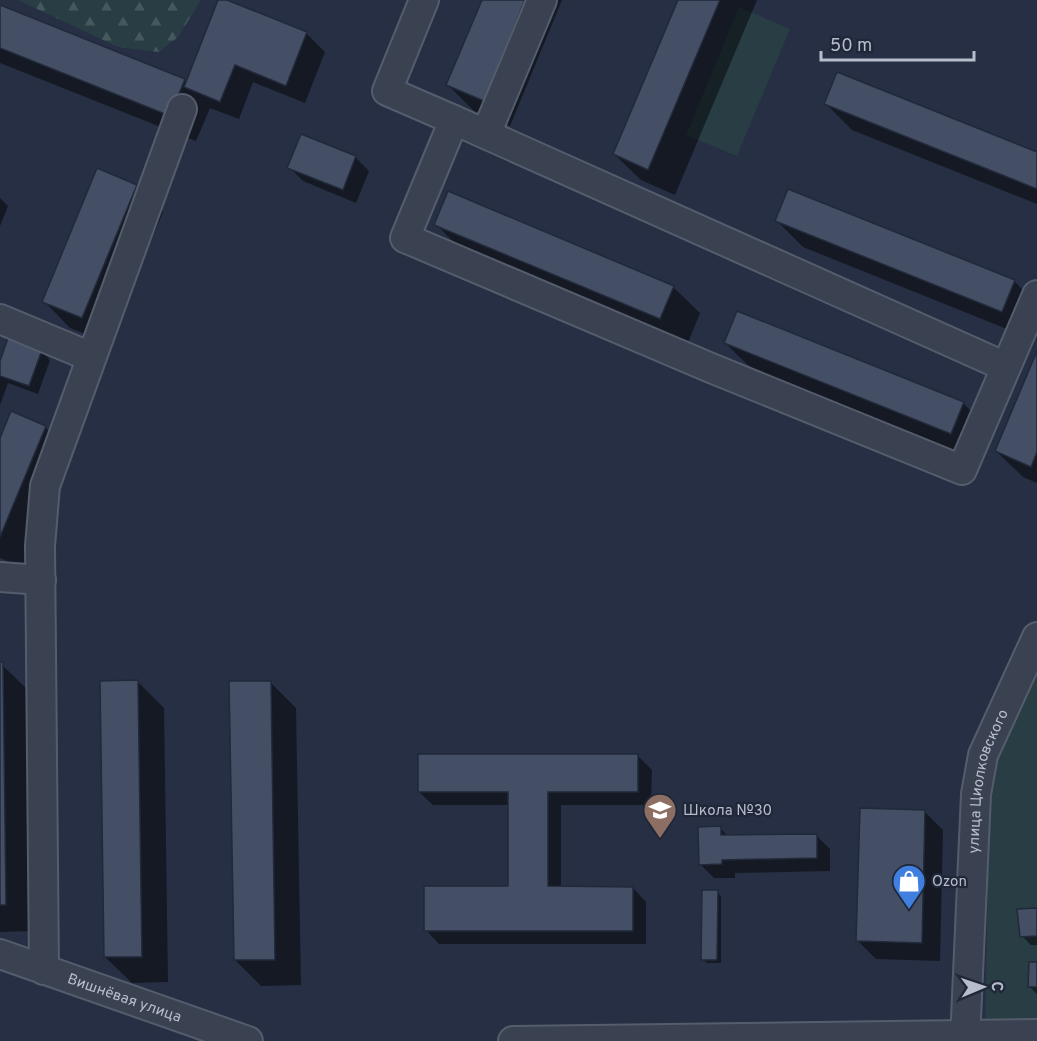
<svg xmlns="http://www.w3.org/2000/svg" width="1037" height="1041" font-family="Overpass,sans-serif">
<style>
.forest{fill:url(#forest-firs)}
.garden{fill:#283e44}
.shadow{fill:#0007}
.building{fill:#444f65;stroke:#21293a;stroke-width:1.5}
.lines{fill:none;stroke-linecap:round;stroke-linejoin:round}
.minor-casing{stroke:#555d6d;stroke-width:32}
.minor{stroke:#3a4252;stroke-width:28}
.labels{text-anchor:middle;stroke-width:4.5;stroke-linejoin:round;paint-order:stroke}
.street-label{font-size:15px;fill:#b7bdcc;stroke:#1f2738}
.poi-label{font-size:15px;fill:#b7bdcc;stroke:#1f2738;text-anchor:start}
</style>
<defs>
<pattern id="forest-firs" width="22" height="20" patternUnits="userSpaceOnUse" patternTransform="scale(1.5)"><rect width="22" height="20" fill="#283e44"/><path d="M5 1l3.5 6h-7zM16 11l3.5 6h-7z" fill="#45585e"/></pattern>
</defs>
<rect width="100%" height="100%" fill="#262f43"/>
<path class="forest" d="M 18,0 L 201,0 L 178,37 L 159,52 L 118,47 Z"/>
<g class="garden">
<path d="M 739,7 L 790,29 L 737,156 L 686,135 Z"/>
<path d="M 1037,662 L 1037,1032 L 985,1032 L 990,769 Z"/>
</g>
<g class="shadow">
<path d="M 220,0 L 307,34 L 325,52 L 305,103 L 253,82 L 239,119 L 210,108 L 196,141 L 0,63 L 0,7 L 184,81 L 187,83 Z"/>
<path d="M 484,0 L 562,0 L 510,126 L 474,111 L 448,85 Z"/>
<path d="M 680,0 L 757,0 L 675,195 L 641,180 L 614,154 Z"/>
<path d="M 826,104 L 1037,154 L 1037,204 L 852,130 Z"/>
<path d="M 302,136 L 356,158 L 369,171 L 356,203 L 303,181 L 289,167 Z"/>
<path d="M 136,186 L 163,212 L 108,343 L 70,328 L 44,301 Z"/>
<path d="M 0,198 L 8,206 L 0,226 Z"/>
<path d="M 777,221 L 1014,281 L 1037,305 L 1029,338 L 803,247 Z"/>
<path d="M 436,224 L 673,287 L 700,313 L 687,345 L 462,251 Z"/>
<path d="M 725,343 L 963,403 L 989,429 L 977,459 L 752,369 Z"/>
<path d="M 41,351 L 50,360 L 38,394 L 8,383 L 0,405 L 0,366 Z"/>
<path d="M 1037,355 L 1037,483 L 1023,477 L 996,451 Z"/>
<path d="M 45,427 L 71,453 L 24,568 L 0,558 L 0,442 Z"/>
<path d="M 0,663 L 28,690 L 32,931 L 0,932 Z"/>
<path d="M 138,682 L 164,708 L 168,982 L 132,983 L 105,957 Z"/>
<path d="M 270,682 L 296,708 L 301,985 L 261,986 L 235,960 Z"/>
<path d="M 638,756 L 652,770 L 651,805 L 561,805 L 561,888 L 633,888 L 646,902 L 646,944 L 439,944 L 426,930 L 509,888 L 509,805 L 433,805 L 419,792 Z"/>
<path d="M 924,811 L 943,830 L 940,961 L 876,959 L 858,941 Z"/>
<path d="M 720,828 L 729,837 L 816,835 L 830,849 L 830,871 L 735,873 L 735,878 L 714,878 L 700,864 Z"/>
<path d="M 717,892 L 721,896 L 721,963 L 707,963 L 703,959 Z"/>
<path d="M 1037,910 L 1037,945 L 1031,945 L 1022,936 Z"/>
<path d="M 1037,963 L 1037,994 L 1030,987 Z"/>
</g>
<g class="building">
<path d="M 218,0 L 227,0 L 307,32 L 286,86 L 235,65 L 220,102 L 184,87 Z"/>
<path d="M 482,0 L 525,0 L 484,101 L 446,85 Z"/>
<path d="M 678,0 L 720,0 L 648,170 L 613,154 Z"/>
<path d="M 0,5 L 185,79 L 170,116 L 0,48 Z"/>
<path d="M 837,72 L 1037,152 L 1037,189 L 824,104 Z"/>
<path d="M 301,134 L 356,156 L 343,190 L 287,168 Z"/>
<path d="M 97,168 L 137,185 L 82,318 L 42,302 Z"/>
<path d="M 788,189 L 1015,280 L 1002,312 L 775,221 Z"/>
<path d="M 448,191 L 674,286 L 660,319 L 434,225 Z"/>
<path d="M 737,311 L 964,402 L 951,434 L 724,343 Z"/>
<path d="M 8,338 L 42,350 L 29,386 L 0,376 L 0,361 Z"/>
<path d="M 1037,351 L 1037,452 L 1031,467 L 995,451 Z"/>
<path d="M 11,411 L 46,426 L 0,537 L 0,438 Z"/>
<path d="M 0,662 L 3,662 L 6,905 L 0,905 Z"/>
<path d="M 138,680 L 142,957 L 104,957 L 100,681 Z"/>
<path d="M 229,681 L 271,681 L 275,960 L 234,960 Z"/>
<path d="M 418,754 L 638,754 L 638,792 L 548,792 L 548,886 L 633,887 L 633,931 L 424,931 L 424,886 L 508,886 L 508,792 L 418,792 Z"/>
<path d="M 860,808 L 925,810 L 922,943 L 856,941 Z"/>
<path d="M 721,826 L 721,835 L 817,834 L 817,858 L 722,860 L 722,864 L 699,865 L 698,827 Z"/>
<path d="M 702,890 L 718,890 L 717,960 L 701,960 Z"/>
<path d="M 1037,908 L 1037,936 L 1020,937 L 1017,909 Z"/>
<path d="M 1029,962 L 1037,962 L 1037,987 L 1028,987 Z"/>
</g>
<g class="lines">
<defs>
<g id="minor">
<path d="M 424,0 L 387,91 L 454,120 L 405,238 L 711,368 L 962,470 L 1037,295"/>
<path d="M 454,120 L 1006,367"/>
<path d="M 486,134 L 542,0"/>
<path d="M 0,319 L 91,357"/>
<path d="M 0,577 L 41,580"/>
<path id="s1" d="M 0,954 L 248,1041"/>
<path d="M 44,970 L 40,546 L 45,486 L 182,109"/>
<path d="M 513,1041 L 1037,1034"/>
<path id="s2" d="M 965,1041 L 976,794 L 983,755 L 1037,637"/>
</g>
</defs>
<use href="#minor" class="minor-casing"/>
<use href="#minor" class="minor"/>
</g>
<defs>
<symbol id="school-pin" viewBox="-11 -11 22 30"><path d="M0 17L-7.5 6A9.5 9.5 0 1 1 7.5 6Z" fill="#8d6e63" stroke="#1f2738"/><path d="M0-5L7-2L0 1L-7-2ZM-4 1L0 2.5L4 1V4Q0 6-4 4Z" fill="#fff"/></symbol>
<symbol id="shop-pin" viewBox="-11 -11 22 30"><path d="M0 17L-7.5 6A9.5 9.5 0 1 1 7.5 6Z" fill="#3f7fe0" stroke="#1f2738"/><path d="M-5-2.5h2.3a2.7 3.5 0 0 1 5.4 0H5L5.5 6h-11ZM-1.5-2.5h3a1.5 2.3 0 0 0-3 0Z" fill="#fff"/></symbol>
</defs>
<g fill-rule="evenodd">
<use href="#school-pin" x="641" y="791" width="38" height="52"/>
<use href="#shop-pin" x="890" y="862" width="38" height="52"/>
</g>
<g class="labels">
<g class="street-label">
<text dy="5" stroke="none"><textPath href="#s2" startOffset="262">улица Циолковского</textPath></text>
<text dy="5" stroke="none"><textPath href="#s1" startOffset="132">Вишнёвая улица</textPath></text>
</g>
<g class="poi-label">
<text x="683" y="815">Школа №30</text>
<text x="932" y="886">Ozon</text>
</g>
</g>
<g transform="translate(983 987) rotate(88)" stroke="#1f2738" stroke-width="4.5" paint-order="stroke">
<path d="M0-4.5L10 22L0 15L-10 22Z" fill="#b7bdcc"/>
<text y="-9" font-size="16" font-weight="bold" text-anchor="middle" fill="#b7bdcc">С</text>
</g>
<path d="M821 51v9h153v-9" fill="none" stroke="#b7bdcc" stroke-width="3"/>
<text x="830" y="51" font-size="18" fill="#b7bdcc" stroke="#1f2738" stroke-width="4.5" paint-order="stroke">50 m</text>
</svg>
